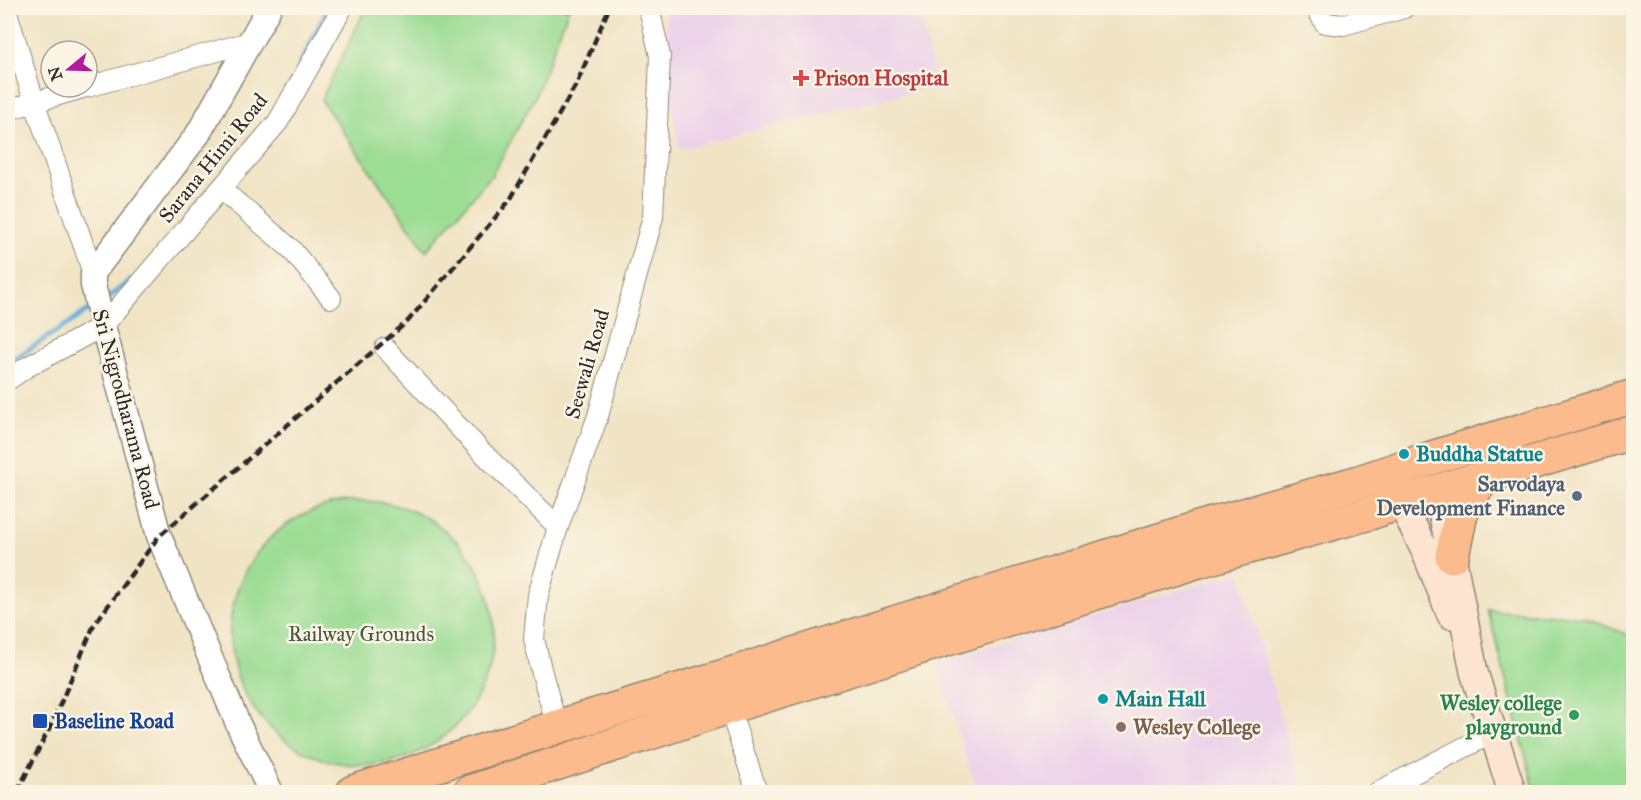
<svg xmlns="http://www.w3.org/2000/svg" width="1641" height="800" font-family="'IM FELL Great Primer',serif">
<style>
.built{fill:#ecd1ea}
.green{fill:#9cdd94;stroke:#648460;stroke-width:1.5}
.lines{fill:none;stroke-linecap:round;stroke-linejoin:round}
.stream{stroke:#60add9;stroke-width:5}
.minor-casing{stroke:#8e8878;stroke-width:22}
.tertiary-casing{stroke:#8e8878;stroke-width:27}
.secondary-casing{stroke:#8e8878;stroke-width:30}
.trunk-casing{stroke:#8e8878;stroke-width:36}
.minor{stroke:#fff;stroke-width:20}
.tertiary{stroke:#fff;stroke-width:24}
.secondary{stroke:#fde4d1;stroke-width:27}
.trunk{stroke:#fbbb8c;stroke-width:33}
.rail{stroke:#2b2b2b;stroke-width:4.5;stroke-dasharray:9 4.5;stroke-linecap:butt}
.health-dot{fill:#e0444e;stroke:#fcf5e5;stroke-width:2}
.culture-dot{fill:#0f9aa8;stroke:#fcf5e5;stroke-width:2}
.service-dot{fill:#5c6f8a;stroke:#fcf5e5;stroke-width:2}
.leisure-dot{fill:#2e9e5b;stroke:#fcf5e5;stroke-width:2}
.transit-dot{fill:#1a4fb4;stroke:#fcf5e5;stroke-width:2}
.education-dot{fill:#8d6e63;stroke:#fcf5e5;stroke-width:2}
.labels{text-anchor:middle;stroke-width:5;stroke-linejoin:round;paint-order:stroke}
.health-label{font-size:21px;font-weight:bold;fill:#be3a42;stroke:#fcf5e5;text-anchor:start}
.street-label{font-size:21px;fill:#2b2b2b;stroke:#fcf5e5}
.culture-label{font-size:21px;font-weight:bold;fill:#0d838f;stroke:#fcf5e5;text-anchor:start}
.service-label{font-size:21px;font-weight:bold;fill:#4e5e75;stroke:#fcf5e5;text-anchor:end}
.park-label{font-size:21px;fill:#475845;stroke:#fcf5e5}
.leisure-label{font-size:21px;font-weight:bold;fill:#27864d;stroke:#fcf5e5;text-anchor:end}
.transit-label{font-size:21px;font-weight:bold;fill:#164399;stroke:#fcf5e5;text-anchor:start}
.education-label{font-size:21px;font-weight:bold;fill:#785e54;stroke:#fcf5e5;text-anchor:start}
</style>
<rect width="100%" height="100%" fill="#fcf5e5"/>
<filter id="ink" filterUnits="userSpaceOnUse"><feTurbulence type="fractalNoise" baseFrequency=".0167" numOctaves="2"/><feDisplacementMap in="SourceGraphic" scale="12" xChannelSelector="R" yChannelSelector="G"/><feConvolveMatrix kernelMatrix="1 2 1 2 8 2 1 2 1" color-interpolation-filters="sRGB"/></filter>
<filter id="wash" filterUnits="userSpaceOnUse"><feTurbulence type="fractalNoise" baseFrequency=".008" numOctaves="4" result="noise"/><feDisplacementMap in="SourceGraphic" scale="24" xChannelSelector="R" yChannelSelector="G"/><feGaussianBlur stdDeviation="1.35" result="paint"/><feColorMatrix in="noise" values="0 0 0 0 0 0 0 0 0 0 0 0 0 0 0 0 0 1.4 0 .05"/><feComposite in="paint" operator="in"/></filter>
<g filter="url(#wash)">
<rect width="100%" height="100%" fill="#f1e4c5"/>
<g class="built">
<path d="M 666,8 L 919,8 L 936,86 L 679,149 L 666,70 Z"/>
<path d="M 1240,573 L 1303,792 L 977,792 L 936,662 Z"/>
</g>
<g class="green">
<path d="M 366,8 L 569,8 L 536,95 L 492,175 L 426,251 L 321,100 Z"/>
<circle cx="362" cy="633" r="132"/>
<path d="M 1488,610 L 1584,617 L 1633,637 L 1633,792 L 1535,792 Z"/>
</g>
<g class="lines">
<g class="stream">
<path d="M 300,64 L 328,8"/>
<path d="M 105,300 L 131,280"/>
<path d="M 8,363 L 92,308"/>
</g>
</g>
</g>
<g filter="url(#ink)">
<g class="lines">
<defs>
<g id="minor">
<path d="M 1316,8 L 1325,23 L 1343,25 L 1404,8"/>
<path d="M 8,16 L 34,101 L 93,273"/>
<path d="M 87,87 L 250,42"/>
<path d="M 8,110 L 86,87"/>
<path d="M 221,189 L 291,249 L 331,298"/>
<path d="M 385,348 L 480,450 L 558,527"/>
<path d="M 8,380 L 27,367 L 103,326 L 278,122 L 342,8"/>
<path d="M 729,707 L 757,792"/>
<path d="M 557,727 L 542,673 L 534,639 L 538,595 L 558,527 L 598,416 L 653,217 L 660,56 L 649,8"/>
<path d="M 1378,792 L 1492,733"/>
</g>
<path id="tertiary" d="M 269,8 L 198,134 L 93,273 L 93,285 L 103,326 L 159,536 L 238,724 L 271,792"/>
<g id="secondary">
<path d="M 1437,491 L 1452,556 L 1474,672 L 1512,792"/>
<path d="M 1401,502 L 1426,553 L 1451,615"/>
</g>
<g id="trunk">
<path d="M 1452,556 L 1461,514 L 1470,496 L 1485,477"/>
<path d="M 353,792 L 557,727 L 721,677 L 1198,528 L 1359,482 L 1428,459 L 1634,396"/>
<path d="M 470,792 L 729,707 L 1202,560 L 1370,513 L 1401,502 L 1634,432"/>
</g>
</defs>
<use href="#minor" class="minor-casing"/>
<use href="#tertiary" class="tertiary-casing"/>
<use href="#secondary" class="secondary-casing"/>
<use href="#trunk" class="trunk-casing"/>
<use href="#minor" class="minor"/>
<use href="#tertiary" class="tertiary"/>
<use href="#secondary" class="secondary"/>
<use href="#trunk" class="trunk"/>
<path class="rail" d="M 17,792 L 53,721 L 94,625 L 159,536 L 408,321 L 510,200 L 577,83 L 609,8"/>
</g>
</g>
<path class="health-dot" d="M798 69h6v6h6v6h-6v6h-6v-6h-6v-6h6z"/>
<g class="culture-dot">
<circle cx="1404" cy="454" r="6"/>
<circle cx="1103" cy="699" r="6"/>
</g>
<circle class="service-dot" cx="1577" cy="496" r="6"/>
<circle class="leisure-dot" cx="1574" cy="715" r="6"/>
<rect class="transit-dot" x="32" y="713" width="16" height="16" rx="3"/>
<circle class="education-dot" cx="1121" cy="727" r="6"/>
<g class="labels">
<g class="health-label">
<text x="814" y="85">Prison Hospital</text>
</g>
<g class="street-label">
<text transform="translate(213 158) rotate(-51)" y="7">Sarana Himi Road</text>
<text transform="translate(587 364) rotate(-74)" y="7">Seewali Road</text>
<text transform="translate(126 409) rotate(75)" y="7">Sri Nigrodharama Road</text>
</g>
<g class="culture-label">
<text x="1416" y="461">Buddha Statue</text>
<text x="1115" y="706">Main Hall</text>
</g>
<g class="service-label">
<text x="1565" y="491">Sarvodaya<tspan x="1565" dy="24">Development Finance</tspan></text>
</g>
<g class="park-label">
<text x="361" y="641">Railway Grounds</text>
</g>
<g class="leisure-label">
<text x="1562" y="710">Wesley college<tspan x="1562" dy="24">playground</tspan></text>
</g>
<g class="transit-label">
<text x="54" y="728">Baseline Road</text>
</g>
<g class="education-label">
<text x="1133" y="734">Wesley College</text>
</g>
</g>
<rect width="1641" height="800" fill="none" stroke="#fcf5e5" stroke-width="30"/>
<g transform="translate(69 69) rotate(251)"><circle r="28" fill="#fcf5e5" stroke="#a8a49b" stroke-width="1.5"/>
<path d="M0-4.5L10 22L0 15L-10 22Z" fill="#b5179e"/>
<text y="-9" font-size="16" font-weight="bold" text-anchor="middle" fill="#2b2b2b">N</text>
</g>
</svg>
